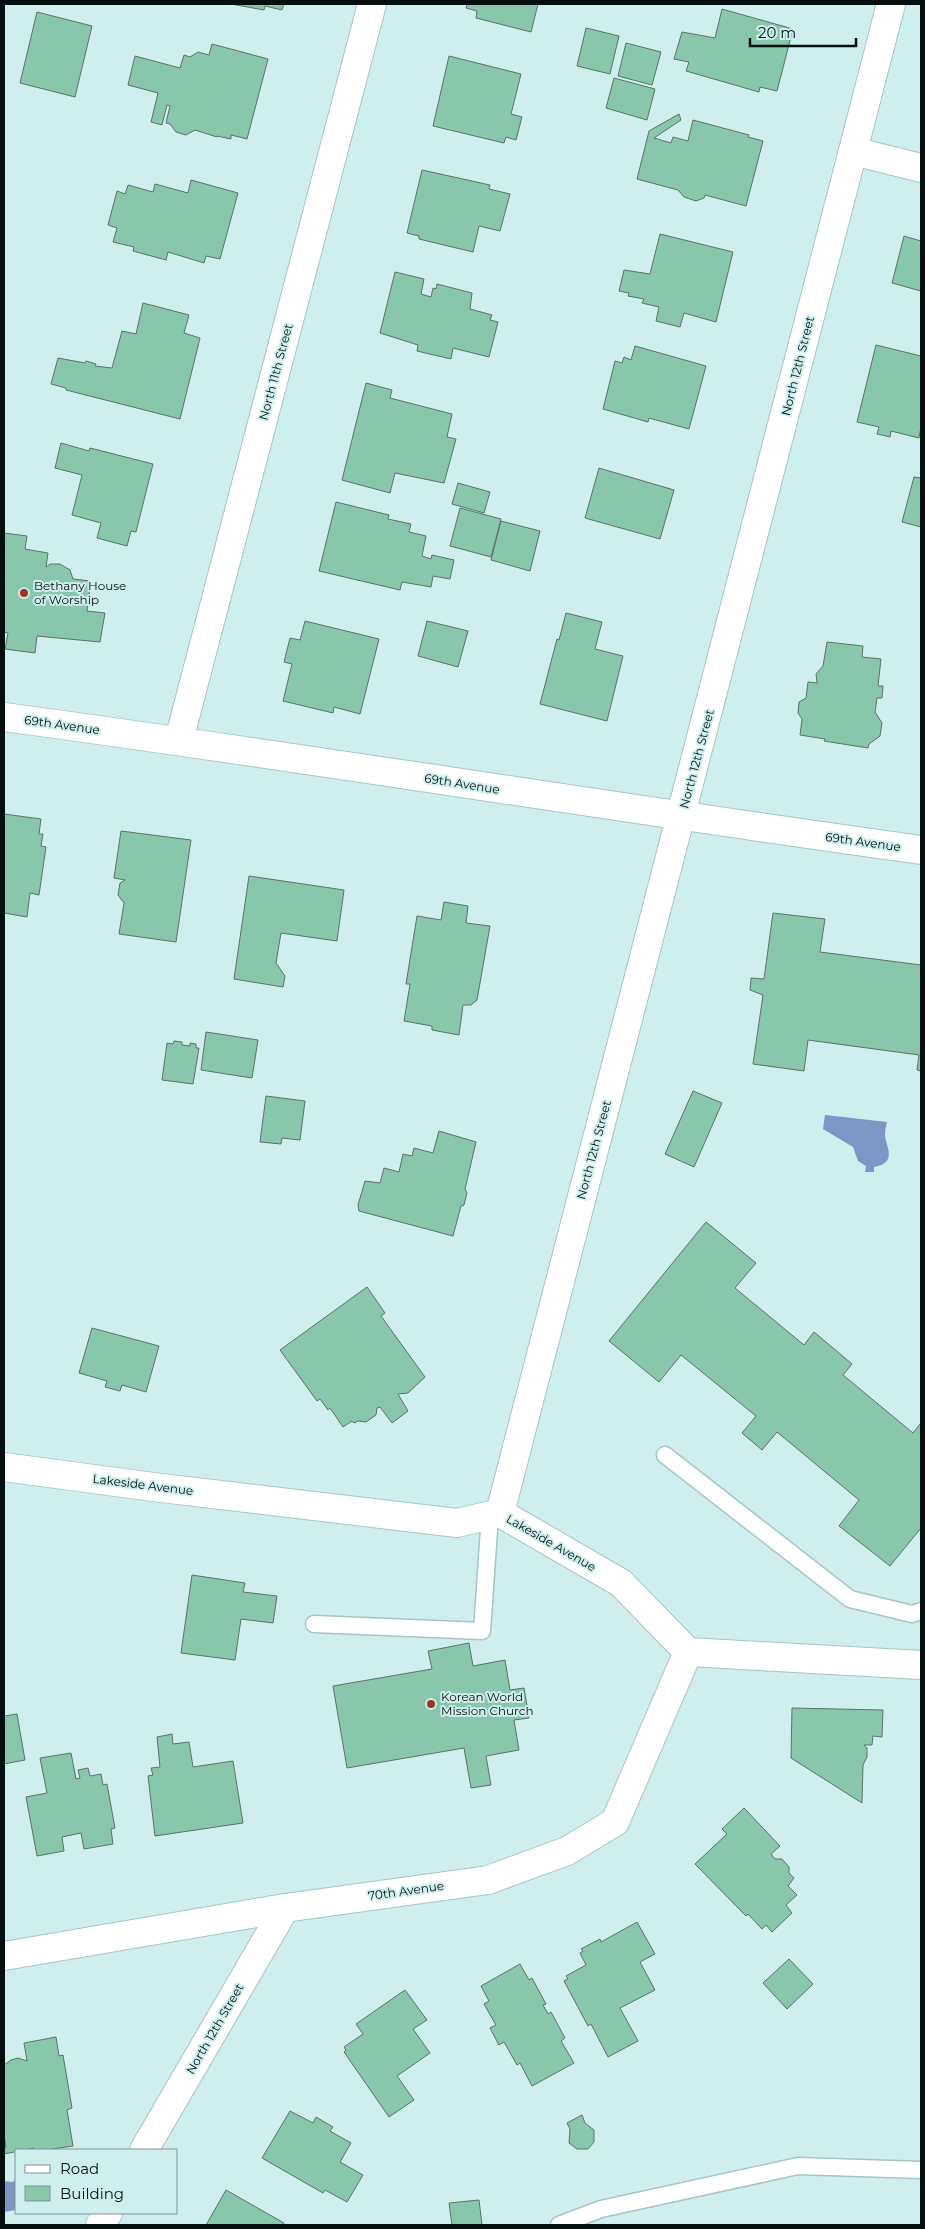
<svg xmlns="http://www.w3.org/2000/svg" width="925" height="2229" font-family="Montserrat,sans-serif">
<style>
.water{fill:#7d96c6}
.building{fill:#88c7ab;stroke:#5b7267}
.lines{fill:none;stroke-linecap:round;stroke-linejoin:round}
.service-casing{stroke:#a7c5c6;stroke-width:19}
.minor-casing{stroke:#a7c5c6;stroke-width:30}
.service{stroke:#fff;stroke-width:16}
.minor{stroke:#fff;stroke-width:28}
.poi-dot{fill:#9d341f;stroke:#cfefef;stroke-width:2}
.labels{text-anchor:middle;stroke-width:4;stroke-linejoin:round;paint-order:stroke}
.street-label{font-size:12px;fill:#050f0f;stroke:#cfefef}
.poi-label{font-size:12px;fill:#050f0f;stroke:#cfefef;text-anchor:start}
</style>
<rect width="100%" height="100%" fill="#cfefef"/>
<g class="water">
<path d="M 825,1115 L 887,1122 C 886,1126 885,1131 885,1135 C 886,1147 898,1163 874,1167 L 874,1172 L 865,1172 L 866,1166 L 858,1161 L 853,1147 L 823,1129 Z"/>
<path d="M 16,2180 L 16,2210 L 4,2212 L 4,2181 L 12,2182 Z"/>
</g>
<g class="building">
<path d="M 231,4 L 284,4 L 282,10 L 265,6 L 264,10 Z"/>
<path d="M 467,4 L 538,4 L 531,32 L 476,18 L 477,11 L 466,8 Z"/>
<path d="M 722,9 L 793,29 L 777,91 L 760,87 L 759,92 L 686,71 L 689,62 L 674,59 L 682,32 L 715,38 Z"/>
<path d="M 37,12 L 92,26 L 75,97 L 20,83 Z"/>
<path d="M 586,28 L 619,36 L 610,74 L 577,66 Z"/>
<path d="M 626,43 L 661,52 L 652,85 L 618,76 Z"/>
<path d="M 212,44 L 268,59 L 247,139 L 231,135 L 231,139 L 217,136 L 217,137 L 195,130 L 186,135 L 176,132 L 170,124 L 166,123 L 170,106 L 167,105 L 162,125 L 151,122 L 158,93 L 128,85 L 135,56 L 180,68 L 184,55 L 190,57 L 198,52 L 209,55 Z"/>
<path d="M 449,56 L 521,74 L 511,114 L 522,117 L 516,140 L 506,137 L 504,143 L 433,126 Z"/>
<path d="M 614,78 L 655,89 L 647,120 L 606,108 Z"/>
<path d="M 679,114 L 681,120 L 654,138 L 671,143 L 673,137 L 688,141 L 693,120 L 749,135 L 748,137 L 763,141 L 746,206 L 705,195 L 704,198 L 696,201 L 684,197 L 678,190 L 637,179 L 649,131 Z"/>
<path d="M 422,170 L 490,185 L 489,189 L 510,194 L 500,231 L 479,226 L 473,252 L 419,239 L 419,236 L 407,233 Z"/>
<path d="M 191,180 L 238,193 L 220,259 L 206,256 L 204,263 L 168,252 L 166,260 L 133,251 L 134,247 L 113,242 L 117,228 L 108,225 L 117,191 L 125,194 L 128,185 L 153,192 L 155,184 L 188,193 Z"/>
<path d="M 660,234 L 733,252 L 716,322 L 684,313 L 680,327 L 656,321 L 659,307 L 642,303 L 644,299 L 628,296 L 629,293 L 619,291 L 624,270 L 650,274 Z"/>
<path d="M 904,236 L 921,241 L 921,291 L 892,283 Z"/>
<path d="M 395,272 L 424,279 L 421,294 L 431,297 L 433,288 L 436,289 L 437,284 L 472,293 L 470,309 L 492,315 L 490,320 L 498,322 L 489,357 L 453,348 L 451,359 L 417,351 L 418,345 L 380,333 Z"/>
<path d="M 143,303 L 189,315 L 184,333 L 200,338 L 180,419 L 66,390 L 66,388 L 51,384 L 58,358 L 85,363 L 86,361 L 96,364 L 95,366 L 112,368 L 122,331 L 136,334 Z"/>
<path d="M 876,345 L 921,356 L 921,427 L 919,438 L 891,431 L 890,437 L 877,434 L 879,427 L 857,422 Z"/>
<path d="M 635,346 L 706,366 L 689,429 L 649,418 L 648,422 L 603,409 L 615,361 L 622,363 L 624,357 L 631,360 Z"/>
<path d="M 366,383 L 392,390 L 390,398 L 452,414 L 447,437 L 456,439 L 444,483 L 395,473 L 390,493 L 342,480 Z"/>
<path d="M 61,443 L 89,451 L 90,448 L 153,464 L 136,532 L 131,531 L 127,546 L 97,538 L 101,523 L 72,515 L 82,475 L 55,468 Z"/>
<path d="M 599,468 L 674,490 L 660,539 L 585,518 Z"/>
<path d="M 914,477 L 921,478 L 921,527 L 902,522 Z"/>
<path d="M 458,483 L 490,492 L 484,513 L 452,504 Z"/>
<path d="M 336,502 L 389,515 L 388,519 L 411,524 L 409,532 L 426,536 L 422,556 L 431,559 L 432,555 L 454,560 L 450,579 L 433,576 L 431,587 L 402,582 L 400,590 L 319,571 Z"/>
<path d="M 460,508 L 501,519 L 491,557 L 450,546 Z"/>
<path d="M 501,521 L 540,531 L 530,571 L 491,560 Z"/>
<path d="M 4,533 L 27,536 L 25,549 L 48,553 L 46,567 L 50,564 L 60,564 L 70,570 L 73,579 L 91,581 L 87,611 L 105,613 L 100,642 L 37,636 L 35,653 L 5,649 L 8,633 L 4,632 Z"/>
<path d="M 566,613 L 602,622 L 595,649 L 623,656 L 607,721 L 540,704 L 557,639 L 559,640 Z"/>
<path d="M 305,621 L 379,639 L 360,714 L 334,707 L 333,713 L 283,701 L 292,664 L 284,662 L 290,638 L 300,640 Z"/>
<path d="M 427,621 L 468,631 L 458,667 L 418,656 Z"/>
<path d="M 827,642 L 863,646 L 862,657 L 881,659 L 878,686 L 883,686 L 882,698 L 877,698 L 875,712 L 882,723 L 880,736 L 869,744 L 868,748 L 824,741 L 825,739 L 800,735 L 802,719 L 798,713 L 799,702 L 806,698 L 808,682 L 817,683 L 816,674 L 823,666 Z"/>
<path d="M 4,814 L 41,819 L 39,834 L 43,834 L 41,846 L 46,847 L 39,895 L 30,893 L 27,917 L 4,913 Z"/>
<path d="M 121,831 L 191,840 L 176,942 L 119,934 L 124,903 L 118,895 L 120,883 L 125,880 L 114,878 Z"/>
<path d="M 249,876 L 344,890 L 337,941 L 281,933 L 276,963 L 285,976 L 283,987 L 234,979 Z"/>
<path d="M 444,902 L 468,906 L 466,923 L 490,926 L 477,1000 L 471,1005 L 463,1005 L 459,1035 L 432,1030 L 432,1026 L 404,1021 L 410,984 L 406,984 L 417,916 L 441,920 Z"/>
<path d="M 773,913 L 825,919 L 820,952 L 921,965 L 921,1071 L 917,1070 L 919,1055 L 808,1040 L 804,1071 L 753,1064 L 763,995 L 750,990 L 751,978 L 764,979 Z"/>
<path d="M 206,1032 L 258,1040 L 252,1078 L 201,1070 Z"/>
<path d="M 174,1041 L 182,1042 L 182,1045 L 190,1046 L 190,1043 L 196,1044 L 196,1048 L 199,1048 L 193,1084 L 162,1080 L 167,1043 L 173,1044 Z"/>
<path d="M 693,1091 L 722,1103 L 694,1167 L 665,1154 Z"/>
<path d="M 266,1096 L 305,1101 L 300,1140 L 282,1138 L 281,1144 L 260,1142 Z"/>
<path d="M 439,1131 L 476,1142 L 465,1189 L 467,1193 L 464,1205 L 461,1206 L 453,1236 L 359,1211 L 358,1205 L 365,1181 L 380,1183 L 384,1168 L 399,1172 L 403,1154 L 412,1156 L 414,1148 L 433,1153 Z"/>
<path d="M 706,1222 L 756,1263 L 735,1288 L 804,1345 L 814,1332 L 852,1364 L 843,1375 L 913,1433 L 921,1423 L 921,1528 L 890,1566 L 839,1526 L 859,1500 L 777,1432 L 762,1450 L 742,1433 L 756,1416 L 681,1355 L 659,1382 L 609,1341 Z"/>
<path d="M 367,1287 L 385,1313 L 381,1316 L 425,1377 L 408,1393 L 398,1394 L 408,1411 L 392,1423 L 380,1407 L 377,1408 L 376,1415 L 366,1422 L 358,1421 L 354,1423 L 352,1421 L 343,1427 L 330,1408 L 328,1410 L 320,1399 L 317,1401 L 280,1350 Z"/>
<path d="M 92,1328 L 159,1346 L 146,1392 L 122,1385 L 120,1391 L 105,1387 L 107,1381 L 79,1373 Z"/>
<path d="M 192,1575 L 245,1583 L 243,1592 L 277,1596 L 273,1623 L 241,1619 L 235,1660 L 181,1653 Z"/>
<path d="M 469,1643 L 473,1666 L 505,1660 L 510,1690 L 524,1688 L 529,1718 L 514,1720 L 519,1750 L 486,1756 L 491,1785 L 471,1788 L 464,1748 L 347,1768 L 333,1686 L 432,1669 L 428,1651 Z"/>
<path d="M 792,1708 L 883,1710 L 882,1737 L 873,1736 L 872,1745 L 864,1745 L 867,1748 L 867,1757 L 863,1765 L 862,1803 L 791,1758 Z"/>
<path d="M 17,1714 L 25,1760 L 4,1764 L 4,1716 Z"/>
<path d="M 172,1734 L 173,1744 L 189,1742 L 193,1767 L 233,1761 L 243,1823 L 155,1836 L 148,1776 L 153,1775 L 151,1768 L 160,1767 L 157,1737 Z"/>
<path d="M 71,1753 L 76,1779 L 80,1778 L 78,1770 L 88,1768 L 90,1776 L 101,1774 L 103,1785 L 107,1784 L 115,1828 L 111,1829 L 113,1844 L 84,1849 L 81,1833 L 62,1837 L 64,1851 L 37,1856 L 26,1797 L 47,1793 L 40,1758 Z"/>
<path d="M 744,1808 L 780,1846 L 771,1854 L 775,1859 L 782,1859 L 789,1867 L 789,1873 L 794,1878 L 788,1886 L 797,1895 L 786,1905 L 792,1913 L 772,1932 L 766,1925 L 762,1929 L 748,1914 L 746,1916 L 695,1864 L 727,1834 L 722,1829 Z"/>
<path d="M 637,1922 L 655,1954 L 640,1962 L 655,1990 L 620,2008 L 638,2041 L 608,2057 L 591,2024 L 588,2026 L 564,1981 L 568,1979 L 566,1976 L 586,1965 L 580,1953 L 583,1951 L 581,1949 L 600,1939 L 601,1942 Z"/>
<path d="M 789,1959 L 813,1984 L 787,2009 L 763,1983 Z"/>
<path d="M 520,1964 L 529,1980 L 532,1978 L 546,2004 L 543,2005 L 548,2014 L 551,2012 L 565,2038 L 561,2041 L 574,2063 L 532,2086 L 520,2063 L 517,2065 L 504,2042 L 499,2045 L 490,2028 L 496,2025 L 484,2004 L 489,2001 L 481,1986 Z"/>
<path d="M 405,1990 L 427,2020 L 413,2029 L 430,2053 L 397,2076 L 414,2100 L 389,2117 L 344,2052 L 346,2050 L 344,2047 L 363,2034 L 356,2024 Z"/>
<path d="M 56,2037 L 59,2056 L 63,2055 L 72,2108 L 67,2110 L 73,2146 L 46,2150 L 34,2150 L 34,2148 L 4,2154 L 4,2145 L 4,2148 L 6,2147 L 4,2136 L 4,2065 L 11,2060 L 18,2058 L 27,2061 L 24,2043 Z"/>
<path d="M 290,2111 L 313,2123 L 316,2117 L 333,2127 L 330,2131 L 351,2143 L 340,2162 L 363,2175 L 347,2202 L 325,2190 L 323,2193 L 262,2158 Z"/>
<path d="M 582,2115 L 585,2123 L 594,2130 L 594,2142 L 588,2149 L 577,2149 L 569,2143 L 570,2129 L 567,2123 Z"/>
<path d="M 226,2190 L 284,2223 L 283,2225 L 206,2225 Z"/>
<path d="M 479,2200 L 482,2225 L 452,2225 L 449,2203 Z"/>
</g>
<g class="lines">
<defs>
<g id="service">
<path d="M 665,1455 L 850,1599 L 912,1614 L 921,1611"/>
<path d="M 314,1624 L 482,1631 L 490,1515"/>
<path d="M 559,2225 L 601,2209 L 798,2166 L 921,2170"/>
</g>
<g id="minor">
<path d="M 853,151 L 921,168"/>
<path d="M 4,717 C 310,758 615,808 921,850"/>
<path d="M 179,740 L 372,4"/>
<path d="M 4,1467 L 153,1487 L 457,1523 L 500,1513 L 621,1583 L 688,1652 L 921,1665"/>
<path d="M 500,1513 L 891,4"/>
<path d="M 4,1956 L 285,1908 L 488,1880 L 567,1851 L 615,1822 L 688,1652"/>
<path d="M 144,2150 L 285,1908"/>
<path d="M 100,2225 L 108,2213"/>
</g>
</defs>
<use href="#service" class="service-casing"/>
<use href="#minor" class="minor-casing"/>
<use href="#service" class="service"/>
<use href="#minor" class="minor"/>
</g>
<g class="poi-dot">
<circle cx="24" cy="593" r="5"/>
<circle cx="431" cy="1704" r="5"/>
</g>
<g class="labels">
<g class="street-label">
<text transform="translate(798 366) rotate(-76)" y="4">North 12th Street</text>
<text transform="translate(276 372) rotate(-75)" y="4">North 11th Street</text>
<text transform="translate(62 725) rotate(8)" y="4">69th Avenue</text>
<text transform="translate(697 759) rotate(-75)" y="4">North 12th Street</text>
<text transform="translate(462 784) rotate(9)" y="4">69th Avenue</text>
<text transform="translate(863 842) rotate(8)" y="4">69th Avenue</text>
<text transform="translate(594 1150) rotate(-75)" y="4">North 12th Street</text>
<text transform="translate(143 1485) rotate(7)" y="4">Lakeside Avenue</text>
<text transform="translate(551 1543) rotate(30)" y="4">Lakeside Avenue</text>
<text transform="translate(406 1891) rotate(-8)" y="4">70th Avenue</text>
<text transform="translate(215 2029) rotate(-60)" y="4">North 12th Street</text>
</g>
<g class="poi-label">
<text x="34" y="590">Bethany House<tspan x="34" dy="14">of Worship</tspan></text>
<text x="441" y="1701">Korean World<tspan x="441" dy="14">Mission Church</tspan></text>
</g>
</g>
<rect width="925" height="2229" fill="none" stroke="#050f0f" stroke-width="10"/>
<rect x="15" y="2149" width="162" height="65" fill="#cfefef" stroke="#7e9595"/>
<rect x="25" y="2165" width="25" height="8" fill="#ffffff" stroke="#7e9595"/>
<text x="60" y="2174" font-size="15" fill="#050f0f">Road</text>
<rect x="25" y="2186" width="25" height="15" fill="#88c7ab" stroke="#7e9595"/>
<text x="60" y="2199" font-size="15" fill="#050f0f">Building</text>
<path d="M750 38v8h106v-8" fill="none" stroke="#050f0f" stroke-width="2.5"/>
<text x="758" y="38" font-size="15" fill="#050f0f" stroke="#cfefef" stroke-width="4" paint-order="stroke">20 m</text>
</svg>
